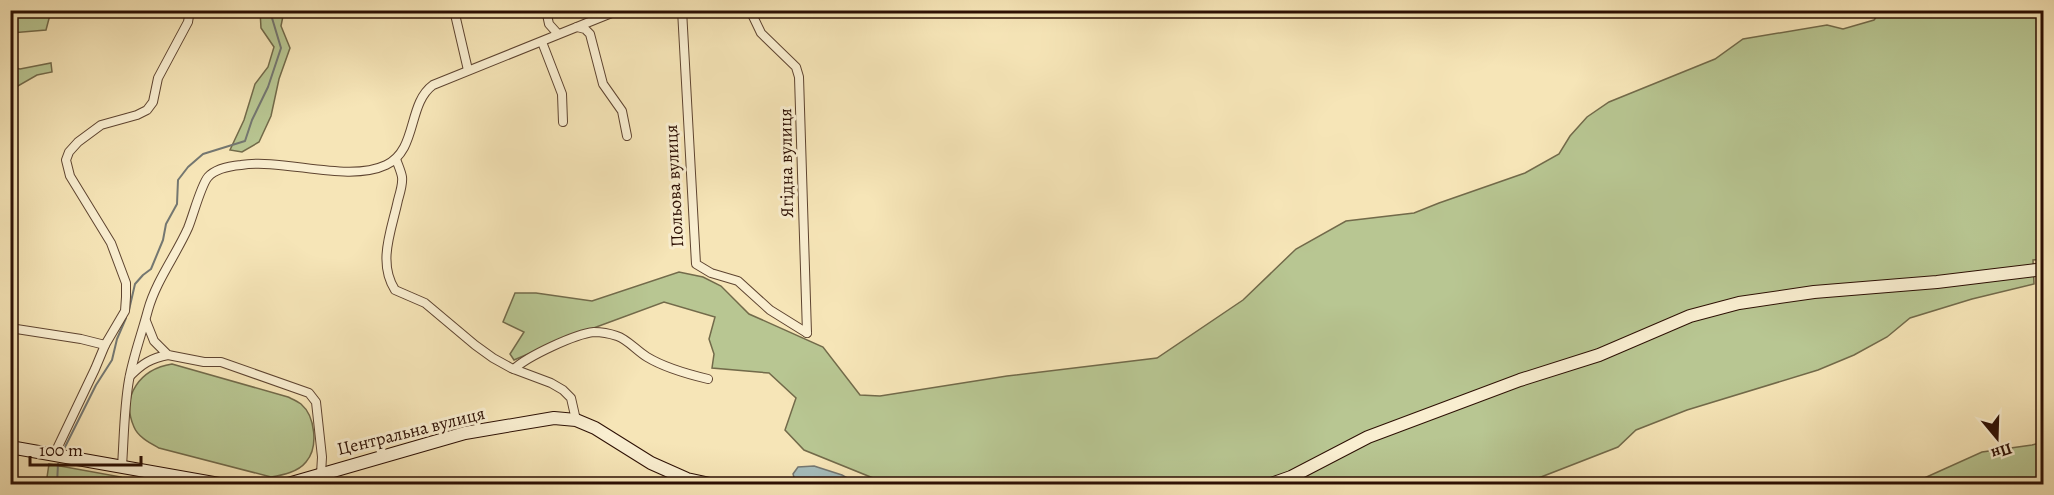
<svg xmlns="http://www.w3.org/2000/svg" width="2054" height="495" font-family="Alegreya,serif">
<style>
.green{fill:#b8c692;stroke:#726a4a;stroke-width:1.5}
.water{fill:#a4bcbb;stroke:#747771;stroke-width:1.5}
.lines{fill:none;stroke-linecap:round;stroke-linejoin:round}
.stream{stroke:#747771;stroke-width:2}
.minor-casing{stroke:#5e4430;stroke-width:10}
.secondary-casing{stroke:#2c0f03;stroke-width:14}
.minor{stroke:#f9eed0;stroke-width:8}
.secondary{stroke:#f9eed0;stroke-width:12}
.labels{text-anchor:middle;stroke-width:6;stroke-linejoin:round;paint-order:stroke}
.street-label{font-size:18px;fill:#2c0f03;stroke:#f9eed0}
</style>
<rect width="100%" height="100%" fill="#f6e5b7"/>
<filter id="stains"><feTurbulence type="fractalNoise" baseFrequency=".00333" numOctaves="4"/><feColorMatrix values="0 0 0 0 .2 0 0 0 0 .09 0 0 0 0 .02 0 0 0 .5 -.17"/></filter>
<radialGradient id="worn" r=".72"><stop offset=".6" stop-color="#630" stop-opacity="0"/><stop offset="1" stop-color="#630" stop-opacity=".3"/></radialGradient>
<g class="green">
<path d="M 11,10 L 51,11 L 46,30 L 11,33 Z"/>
<path d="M 260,11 L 284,11 L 281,26 L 290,48 L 279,79 L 271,116 L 259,142 L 242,152 L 230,150 L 244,120 L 255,84 L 268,67 L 274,47 L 261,28 Z"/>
<path d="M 1881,11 L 2043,11 L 2044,259 L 2033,260 L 2034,284 L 1972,299 L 1910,318 L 1887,337 L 1854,355 L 1818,370 L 1687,410 L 1636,430 L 1618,447 L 1523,484 L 879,484 L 873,478 L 804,450 L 785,430 L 796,398 L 769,373 L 712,368 L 714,354 L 709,339 L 715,317 L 664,302 L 561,340 L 514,360 L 510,354 L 524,332 L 503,322 L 515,293 L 536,293 L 592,301 L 679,272 L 703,277 L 721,286 L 749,314 L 823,347 L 860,395 L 880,396 L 1007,376 L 1157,358 L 1243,300 L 1296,249 L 1346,221 L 1414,213 L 1439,203 L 1525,173 L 1559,154 L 1570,136 L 1587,117 L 1609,102 L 1715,59 L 1743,39 L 1827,25 L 1843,29 L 1874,20 Z"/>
<path d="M 51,63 L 52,72 L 37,75 L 11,90 L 11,67 L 20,69 Z"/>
<path d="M 172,364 L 288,397 C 292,399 297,401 301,404 C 315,416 319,447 306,462 C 298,472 283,475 271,477 L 159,448 C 150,443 138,437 134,427 C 120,395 141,369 172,364 Z"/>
<path d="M 2043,442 L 2043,484 L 1911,484 L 1982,452 L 2032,445 Z"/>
<path d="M 49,464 L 121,477 L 119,484 L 46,484 Z"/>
</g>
<path class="water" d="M 814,466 L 842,475 L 858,484 L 796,484 L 793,474 L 798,467 Z"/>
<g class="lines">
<g class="stream">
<path d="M 129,310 L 135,284 L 143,275 L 151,269 L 163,240 L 166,224 L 177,204 L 178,180 L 188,167 L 203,154 L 245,141 L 252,120 L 268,87 L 281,48 L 272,18 L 273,10"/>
<path d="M 63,451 L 96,385 L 112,360 L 117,339 L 126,318"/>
<path d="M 57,484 L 58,464"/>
</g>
<defs>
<g id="minor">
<path d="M 454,10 L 468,70"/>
<path d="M 546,10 L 549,24 L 558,34"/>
<path d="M 682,10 L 696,264 L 711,273 L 738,281 L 770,310 L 807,333"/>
<path d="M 750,10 L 761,33 L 796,67 L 799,77 L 807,333"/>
<path d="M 777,10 L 788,10"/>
<path d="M 577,27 L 585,29 L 590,34 L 603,84 L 622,111 L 627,136"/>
<path d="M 542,42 L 562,94 L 563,122"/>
<path d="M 396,159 C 398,165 401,171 402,177 C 403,184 400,193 398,200 C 392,229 377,262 395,290 L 425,303 L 475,345 L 493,358 L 511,368 L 551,383 L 563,390 L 571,398 L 576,420"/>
<path d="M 146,321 L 154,341 L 168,355 L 204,362 L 221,362 L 309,393 L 316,402 L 322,457 L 321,474"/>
<path d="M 10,328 L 81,339 L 105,345"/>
<path d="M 514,369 C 528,356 575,334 594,332 C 600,332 611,334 617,336 C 627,339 637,351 647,357 C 665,368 687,374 708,379"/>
<path d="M 130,376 C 142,364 151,358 168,355"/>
<path d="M 54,455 L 95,369 L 105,345 L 125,311 L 126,297 L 126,283 L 111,243 L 70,176 L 66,160 L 69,152 L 78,142 L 101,125 L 137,115 L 147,110 L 153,102 L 158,78 L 188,22 L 190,10"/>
<path d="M 122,466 C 124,438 124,408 129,380 C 133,357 142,333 148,310 C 156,281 176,255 188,228 C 193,216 201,185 208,177 C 216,168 230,166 241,165 C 283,158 348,183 386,165 C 418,150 407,104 433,85 L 619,10"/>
</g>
<g id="secondary">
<path d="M 10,447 L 219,484"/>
<path d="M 288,484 L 465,433 L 554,418 L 576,420 L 595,428 L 651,463 L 687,479 L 710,484"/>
<path d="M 1271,484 L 1291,477 L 1368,437 L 1520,380 L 1599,355 L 1690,316 L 1739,303 L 1814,292 L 1937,282 L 2044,269"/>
</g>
</defs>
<use href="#minor" class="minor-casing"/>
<use href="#secondary" class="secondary-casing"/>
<use href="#minor" class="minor"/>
<use href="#secondary" class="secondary"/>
</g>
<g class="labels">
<g class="street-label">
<text transform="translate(786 163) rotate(-91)" y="6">Ягідна вулиця</text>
<text transform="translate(674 186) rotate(-93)" y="6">Польова вулиця</text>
<text transform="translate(411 431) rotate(-14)" y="6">Центральна вулиця</text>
</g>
</g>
<rect width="2054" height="495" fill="none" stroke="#f6e5b7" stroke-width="36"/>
<rect x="12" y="12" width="2030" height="471" fill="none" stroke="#2c0f03" stroke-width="3"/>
<rect x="18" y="18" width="2018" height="459" fill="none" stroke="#2c0f03" stroke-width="1.5"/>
<g transform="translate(1997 438) rotate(161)" stroke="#f9eed0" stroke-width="4.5" paint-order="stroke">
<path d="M0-4.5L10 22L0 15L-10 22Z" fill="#2c0f03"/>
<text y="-9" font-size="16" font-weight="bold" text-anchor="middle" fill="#2c0f03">Пн</text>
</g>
<path d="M30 456v9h111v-9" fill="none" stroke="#2c0f03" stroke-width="3"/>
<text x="39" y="456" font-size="18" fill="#2c0f03" stroke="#f9eed0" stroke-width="4.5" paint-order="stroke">100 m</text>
<rect width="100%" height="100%" filter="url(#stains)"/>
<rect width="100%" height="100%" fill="url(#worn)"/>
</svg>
